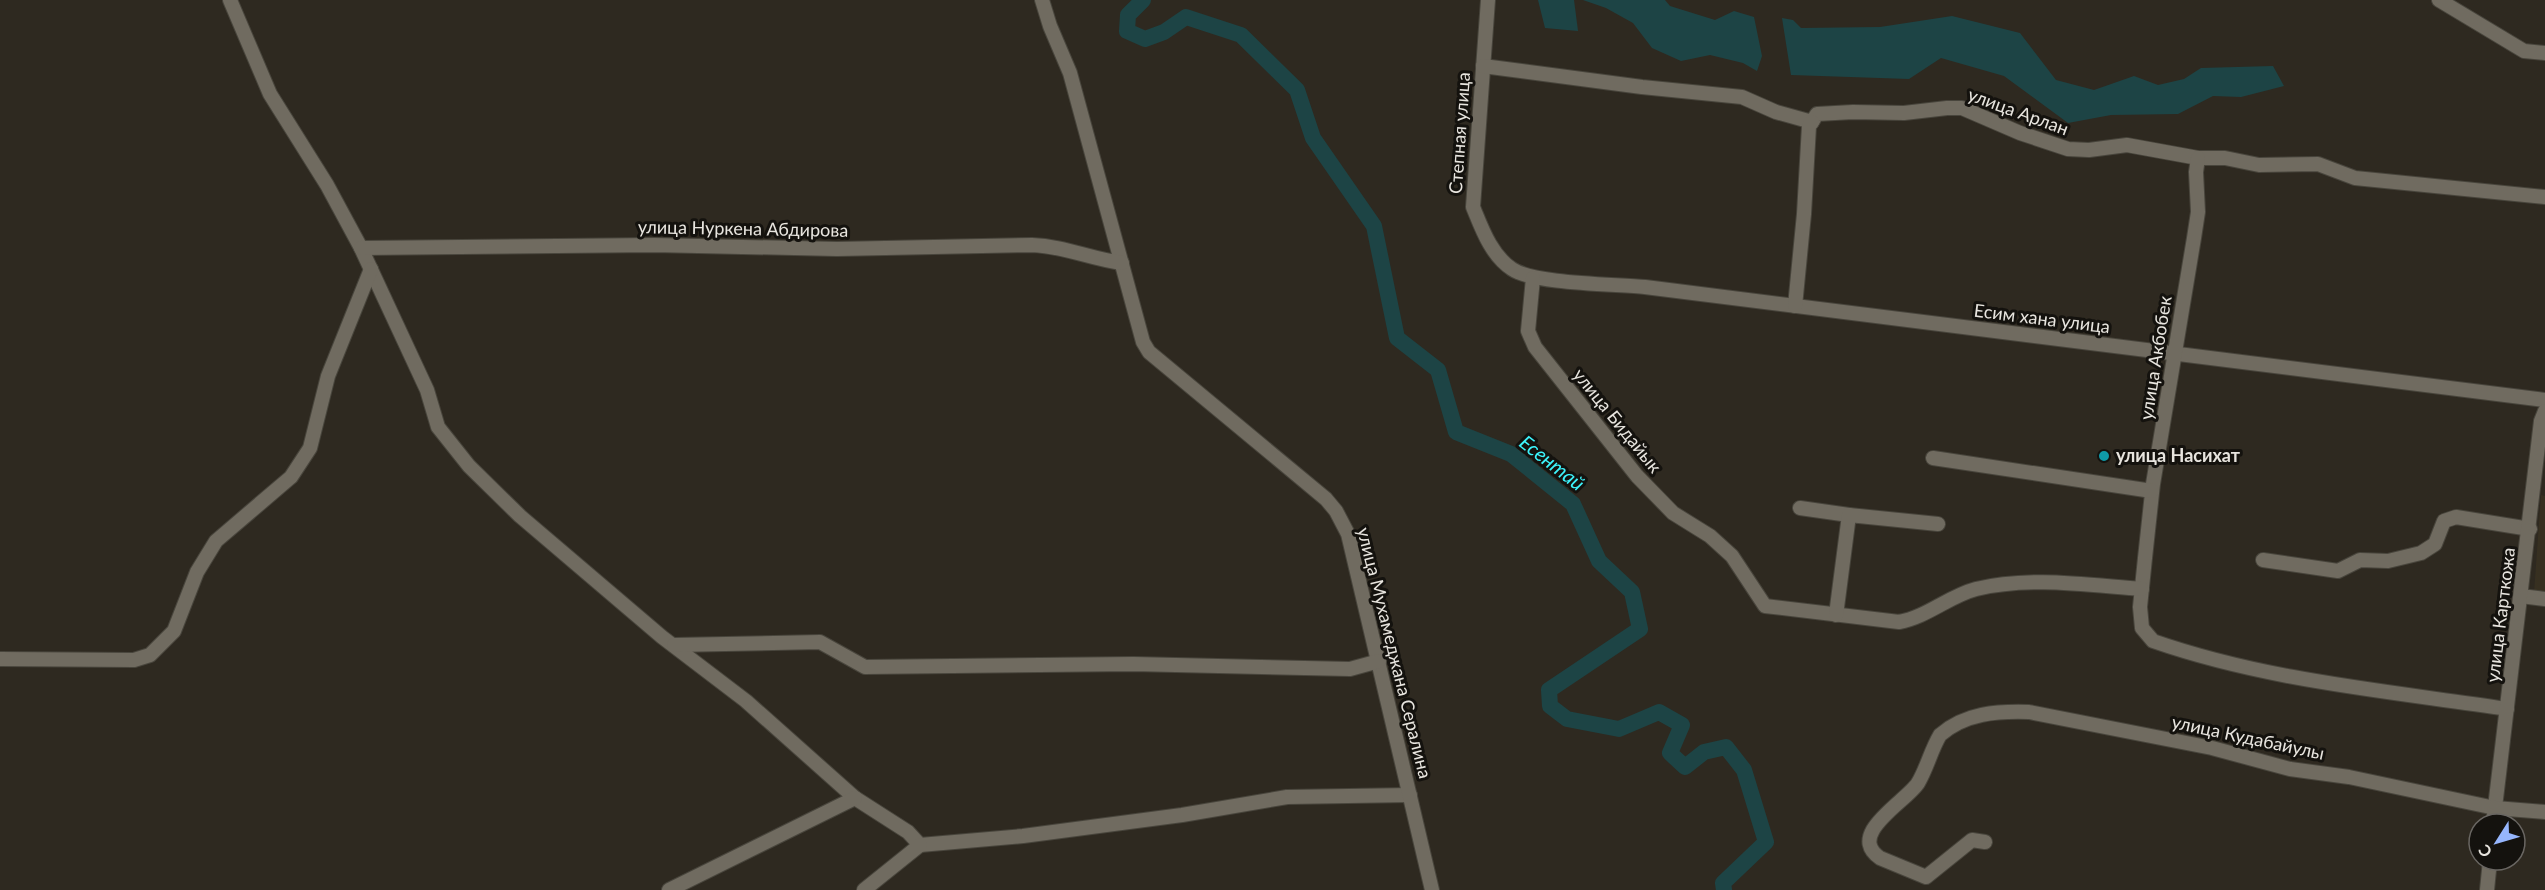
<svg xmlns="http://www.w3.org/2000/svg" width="2545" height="890" font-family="Lato,sans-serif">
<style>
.built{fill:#373021}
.water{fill:#1d4445}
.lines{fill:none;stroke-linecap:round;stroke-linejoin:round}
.river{stroke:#1d4445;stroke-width:16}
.minor-casing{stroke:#48453c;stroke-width:16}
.minor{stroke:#706b60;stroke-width:14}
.culture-dot{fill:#0f9aa8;stroke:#14120e;stroke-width:2}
.labels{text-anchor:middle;stroke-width:6;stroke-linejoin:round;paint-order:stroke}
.street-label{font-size:18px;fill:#e8e5df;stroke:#14120e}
.poi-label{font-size:18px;font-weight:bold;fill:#e8e5df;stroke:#14120e;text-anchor:start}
.water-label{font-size:20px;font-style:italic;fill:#3df3fb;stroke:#14120e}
</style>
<rect width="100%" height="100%" fill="#2e2920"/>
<path class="built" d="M 2541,495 L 2545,496 L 2545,594 L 2534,593 Z"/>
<g class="water">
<path d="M 1538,0 L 1574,0 L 1578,31 L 1545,28 Z"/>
<path d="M 1583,0 L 1665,0 L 1670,6 L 1715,20 L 1734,11 L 1754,17 L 1762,56 L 1757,71 L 1743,63 L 1710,55 L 1681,61 L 1652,48 L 1633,23 L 1606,8 Z"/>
<path d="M 1952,16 L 2020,33 L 2056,80 L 2094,90 L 2134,76 L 2158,85 L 2184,79 L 2201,68 L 2273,66 L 2284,86 L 2241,97 L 2213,96 L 2178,114 L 2111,115 L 2068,123 L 2004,76 L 1941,58 L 1909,79 L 1791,75 L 1782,18 L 1793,20 L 1801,28 L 1880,27 Z"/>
</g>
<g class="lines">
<path class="river" d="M 1143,0 L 1128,15 L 1127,31 L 1145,39 L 1164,32 L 1186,17 L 1241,35 L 1297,90 L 1313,138 L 1374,226 L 1397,338 L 1438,370 L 1456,432 L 1511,454 L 1573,504 L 1599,561 L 1632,592 L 1640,629 L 1549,690 L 1550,706 L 1567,719 L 1619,729 L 1659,712 L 1682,725 L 1670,753 L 1685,767 L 1704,752 L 1726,747 L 1744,770 L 1766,842 L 1723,883 L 1724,890"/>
<defs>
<g id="minor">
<path d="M 230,0 L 270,94 L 327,185 L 361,248 L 427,390 L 438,427 L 469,466 L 520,516 L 662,637 L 746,701 L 855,798 L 908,832 L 920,845 L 1023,836 L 1182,815 L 1287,797 L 1410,795"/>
<path d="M 1042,0 L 1050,26 L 1070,73 L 1143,342 L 1149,352 L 1326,499 L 1336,511 L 1348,534 L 1432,890"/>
<path d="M 1488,0 L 1473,207 C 1482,229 1491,255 1512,269 C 1534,284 1614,284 1645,287 L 2545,400"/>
<path d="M 2439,0 L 2524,51 L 2545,53"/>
<path d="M 1483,66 L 1642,87 L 1742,97 L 1776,112 L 1812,122 L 1817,114 L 1853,112 L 1904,113 L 1947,108 L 1962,108 L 2020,133 L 2068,149 L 2089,150 L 2127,145 L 2198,158 L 2225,158 L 2259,165 L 2318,164 L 2355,178 L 2545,197"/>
<path d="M 2198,158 L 2196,172 L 2198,212 L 2194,238 L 2153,484 L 2145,558 L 2140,607 L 2142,628 L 2153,641 C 2268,681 2388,691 2507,709"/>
<path d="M 361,248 L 654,245 L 837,249 L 1032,245 C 1064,246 1091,259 1122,263"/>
<path d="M 1533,278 L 1528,331 L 1535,347 L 1637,476 L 1673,513 L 1710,536 L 1732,556 L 1765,606 L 1899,622 C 1927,617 1949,596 1976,589 C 2030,576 2087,585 2142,589"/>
<path d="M 1795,306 L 1804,214 L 1809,126 L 1812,122"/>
<path d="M 1933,458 L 2152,491"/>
<path d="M 1800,508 L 1849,515"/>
<path d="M 2263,560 L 2338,571 L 2360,560 L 2388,561 L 2421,553 L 2435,544 L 2444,521 L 2456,517 L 2530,529"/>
<path d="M 2521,596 L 2545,599"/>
<path d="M 1836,615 L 1849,515 L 1938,524"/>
<path d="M 674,645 L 820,642 L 865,667 L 1133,664 L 1350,669 L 1379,661"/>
<path d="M 0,659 L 134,660 L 150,655 L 174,631 L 197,572 L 216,541 L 291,477 L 310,448 L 328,376 L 371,269"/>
<path d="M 2493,824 L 2541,421 L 2545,411"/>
<path d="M 1985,842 L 1972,840 L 1926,877 L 1880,858 C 1845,834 1907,801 1918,783 C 1927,768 1931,750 1940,735 C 1965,713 1997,711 2029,712 L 2212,748 L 2290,769 L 2349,777 L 2495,808 L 2545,812"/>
<path d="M 669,890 L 855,798"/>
<path d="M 864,890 L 920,845"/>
<path d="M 2487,890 L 2490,860"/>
</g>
</defs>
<use href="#minor" class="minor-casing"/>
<use href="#minor" class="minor"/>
</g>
<circle class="culture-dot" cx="2104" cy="456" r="6"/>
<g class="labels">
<g class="street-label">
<text transform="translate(2018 112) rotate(20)" y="6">улица Арлан</text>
<text transform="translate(1460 133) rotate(-86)" y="6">Степная улица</text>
<text transform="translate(743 229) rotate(1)" y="6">улица Нуркена Абдирова</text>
<text transform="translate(2042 319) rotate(7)" y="6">Есим хана улица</text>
<text transform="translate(2156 358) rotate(-81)" y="6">улица Акбобек</text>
<text transform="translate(1617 421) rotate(51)" y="6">улица Бидайык</text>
<text transform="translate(2501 615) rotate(-83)" y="6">улица Карткожа</text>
<text transform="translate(1394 653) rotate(76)" y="6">улица Мухамеджана Сералина</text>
<text transform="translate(2248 738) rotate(12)" y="6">улица Кудабайулы</text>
</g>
<g class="poi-label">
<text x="2116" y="462">улица Насихат</text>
</g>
<g class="water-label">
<text transform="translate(1552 463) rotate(38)" y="7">Есентай</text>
</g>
</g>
<g transform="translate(2497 842) rotate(233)"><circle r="28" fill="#14120e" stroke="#696662" stroke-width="1.5"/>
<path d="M0-4.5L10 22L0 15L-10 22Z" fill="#96b6fd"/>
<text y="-9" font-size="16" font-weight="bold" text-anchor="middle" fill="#e8e5df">С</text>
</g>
</svg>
